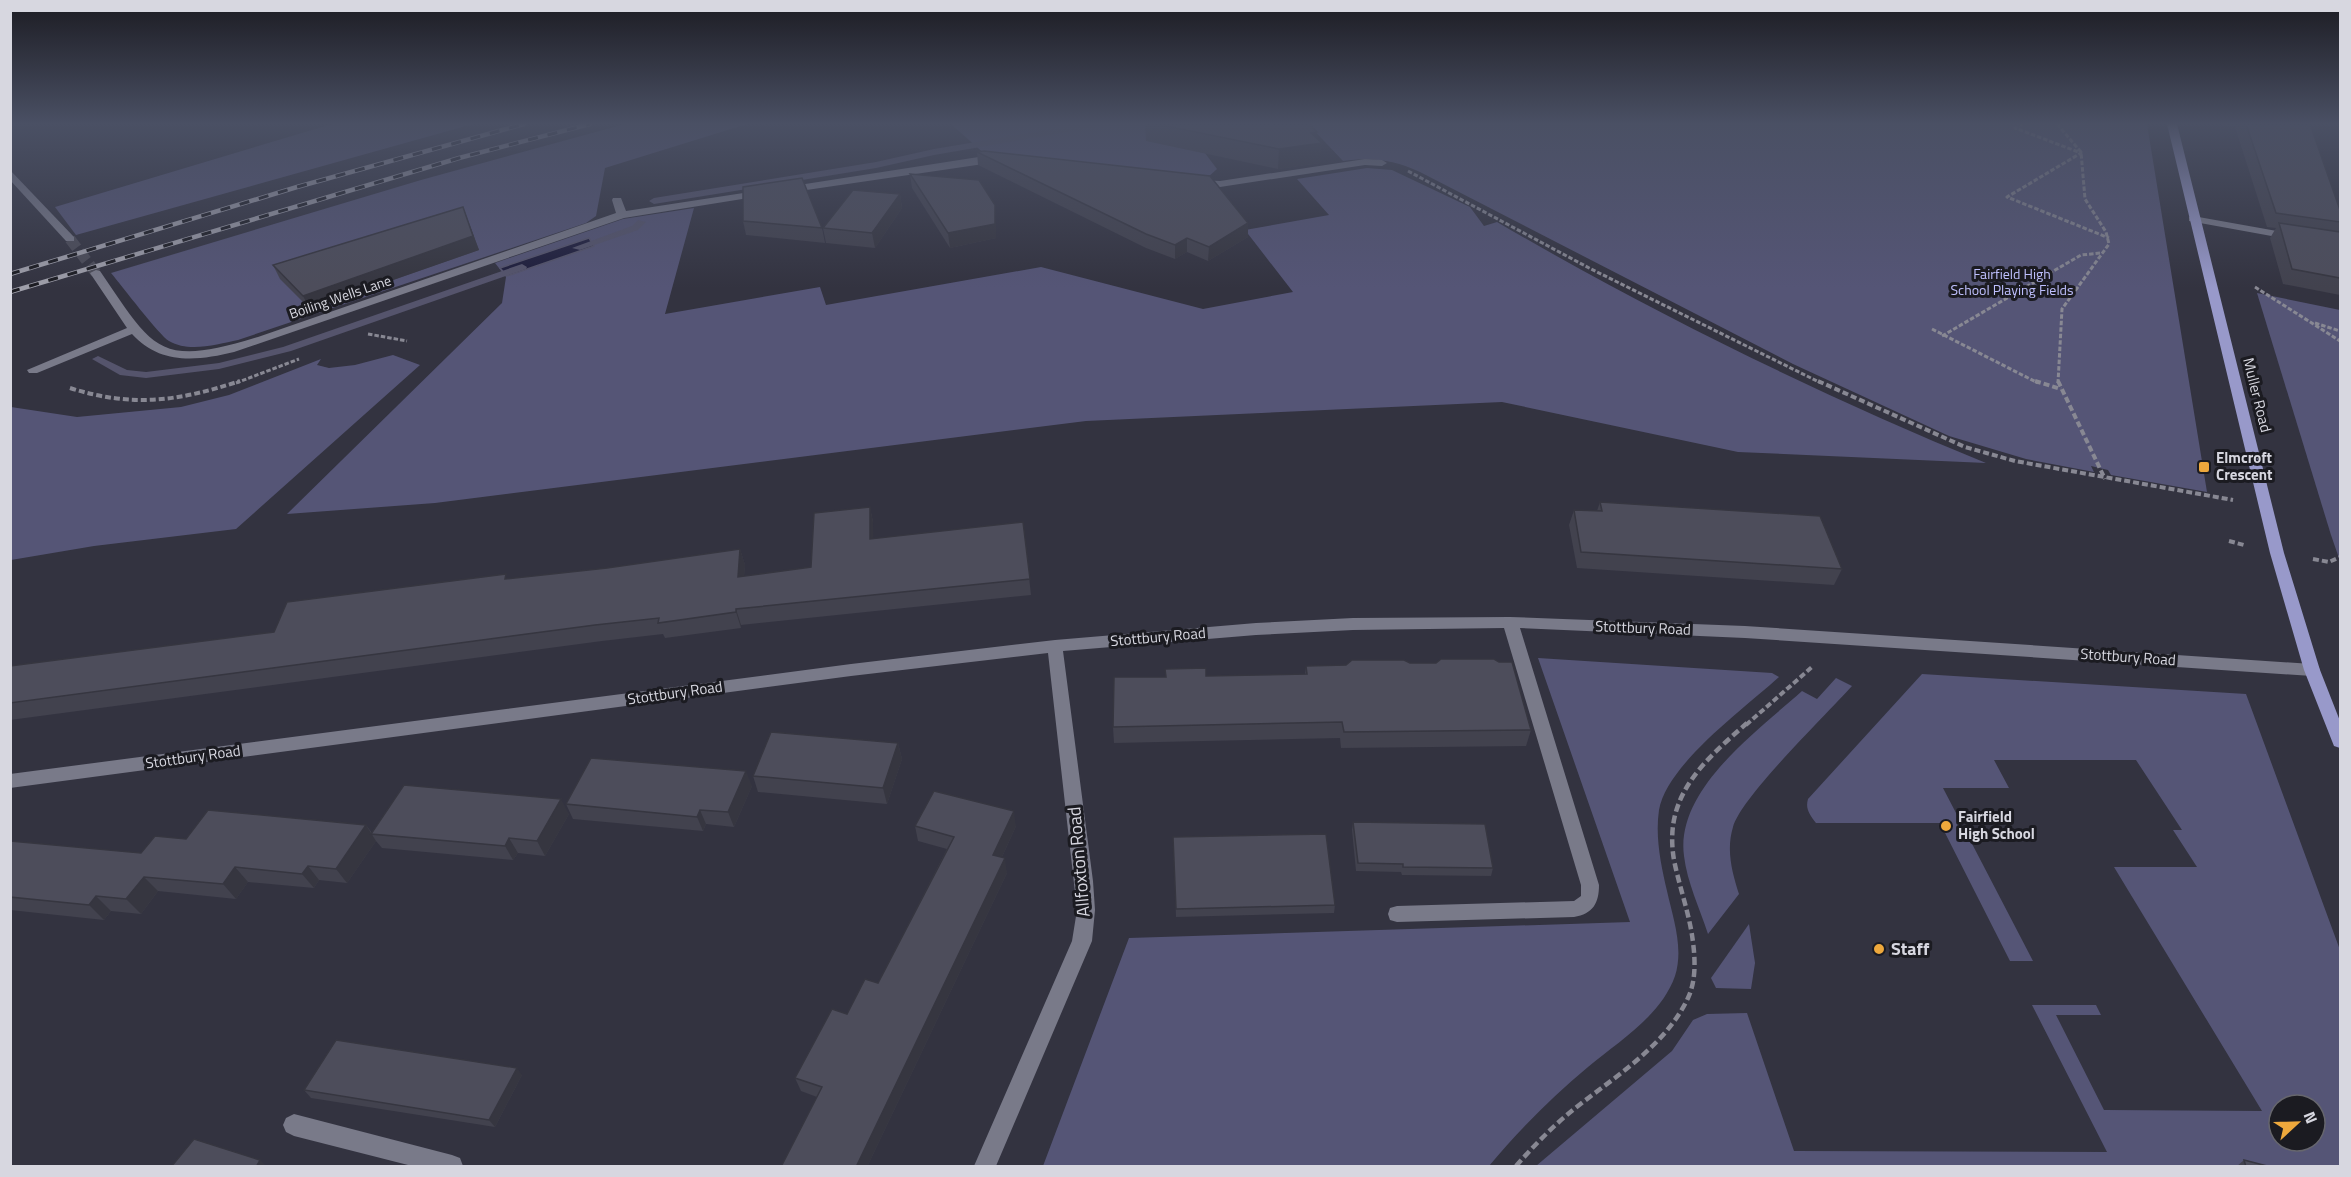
<svg xmlns="http://www.w3.org/2000/svg" width="2351" height="1177" font-family="'Titillium Web',sans-serif">
<style>
.green{fill:#555576;fill-rule:evenodd}
.water{fill:#1d1c3b;stroke:#55546c;stroke-width:1.5}
.lines{fill:none;stroke-linecap:round;stroke-linejoin:round}
.stream{fill:#55546c;fill-rule:evenodd}
.minor-tunnel{stroke:#4c4c58;stroke-width:11;stroke-dasharray:11 5;stroke-linecap:butt}
.path-far2{stroke:#888893;stroke-width:3;stroke-dasharray:4.5 2;stroke-linecap:butt}
.path-far1{stroke:#888893;stroke-width:4;stroke-dasharray:6 3;stroke-linecap:butt}
.path{stroke:#888893;stroke-width:4.5;stroke-dasharray:8 4;stroke-linecap:butt}
.minor{fill:#797a89;fill-rule:evenodd}
.major{fill:#9899ca;fill-rule:evenodd}
.rail-casing{stroke:#9f9faa;stroke-width:4.5}
.rail{stroke:#1b1b21;stroke-width:3;stroke-dasharray:10;stroke-linecap:butt}
.wall{fill:#42424e}
.shaded-wall{fill:#363640}
.building{fill:#4d4d5b;stroke:#363640;stroke-width:1.5}
.poi-dot{fill:#eea83c;stroke:#1b1b21;stroke-width:2}
.labels{text-anchor:middle;stroke-width:6;stroke-linejoin:round;paint-order:stroke}
.far-park-label{font-size:14px;fill:#bfc0fe;stroke:#1b1b21}
.far-street-label{font-size:14px;fill:#d7d7e0;stroke:#1b1b21}
.street-label{font-size:15px;fill:#d7d7e0;stroke:#1b1b21}
.poi-label{font-size:15px;font-weight:bold;fill:#d7d7e0;stroke:#1b1b21;text-anchor:start}
.near-street-label{font-size:18px;fill:#d7d7e0;stroke:#1b1b21}
.near-poi-label{font-size:18px;font-weight:bold;fill:#d7d7e0;stroke:#1b1b21;text-anchor:start}
</style>
<rect width="100%" height="100%" fill="#333340"/>
<g class="green">
<path d="M 332,124 L 473,124 L 76,235 L 55,207 Z"/>
<path d="M 625,124 L 747,124 L 605,168 L 596,216 L 586,223 L 238,340 C 218,344 189,353 169,341 C 159,335 122,286 111,273 L 421,180 Z"/>
<path d="M 951,124 L 1183,124 L 1217,169 L 1207,178 L 987,156 Z"/>
<path d="M 1308,124 L 2147,124 L 2207,492 L 2111,475 L 2108,470 L 2091,466 L 2094,472 L 2026,459 L 1949,436 L 1793,364 L 1420,172 C 1394,160 1371,157 1343,161 Z"/>
<path d="M 1367,168 L 1392,170 L 1470,207 L 1484,226 L 1497,222 C 1653,313 1818,394 1986,463 L 1738,452 L 1502,402 L 1086,421 L 435,503 L 287,514 L 502,303 L 506,277 L 495,263 L 623,219 L 694,208 L 665,314 L 820,287 L 826,305 L 1041,267 L 1203,309 L 1293,292 L 1245,230 L 1329,215 L 1297,179 Z"/>
<path d="M 2257,293 L 2340,310 L 2340,561 L 2331,535 Z"/>
<path d="M 393,355 L 420,365 L 236,529 L 94,546 L 11,560 L 11,407 L 77,417 L 181,407 L 229,395 L 321,359 L 317,365 L 329,368 L 355,365 Z"/>
<path d="M 1538,658 L 1772,673 L 1779,677 C 1745,708 1667,764 1659,810 C 1655,837 1661,865 1667,891 C 1673,918 1684,948 1675,976 C 1661,1016 1619,1041 1588,1067 C 1552,1097 1519,1130 1489,1166 L 1043,1166 L 1129,938 L 1630,922 Z"/>
<path d="M 1922,674 L 2246,694 L 2340,950 L 2340,1166 L 1536,1166 L 1672,1051 L 1693,1020 L 1707,1014 L 1747,1013 L 1794,1151 L 2107,1152 L 2032,1005 L 2096,1005 L 2101,1015 L 2056,1015 L 2104,1110 L 2262,1111 L 2114,867 L 2197,867 L 2173,830 L 2182,830 L 2136,760 L 1994,760 L 2009,788 L 1943,788 L 2033,961 L 2010,961 L 1940,823 L 1816,823 C 1810,815 1805,809 1808,799 ZM 2279,1105 L 2315,1105 L 2315,1141 L 2279,1141 Z"/>
<path d="M 1836,678 L 1852,686 C 1827,714 1741,797 1733,827 C 1726,850 1732,872 1739,894 L 1708,934 C 1700,909 1687,882 1684,856 C 1675,789 1759,730 1802,691 L 1817,699 Z"/>
<path d="M 1749,924 L 1755,963 L 1751,989 L 1716,988 L 1711,978 Z"/>
</g>
<path class="water" d="M 589,238 L 594,246 L 507,276 L 500,268 Z"/>
<g class="lines">
<g class="stream">
<path d="M 1083,124 L 1099,124 L 1095,127 L 934,155 L 876,168 L 654,204 L 649,201 L 654,198 L 876,162 L 934,149 Z"/>
<path d="M 638,220 L 646,222 L 638,230 L 580,250 L 572,248 L 632,226 Z"/>
<path d="M 522,264 L 527,267 L 526,269 L 291,351 L 219,369 L 146,378 L 120,375 L 92,359 L 98,356 L 127,370 L 146,372 L 219,363 L 283,347 Z"/>
</g>
<path class="minor-tunnel" d="M 70,239 L 96,273"/>
<g class="path-far2">
<path d="M 2023,124 L 2015,128 L 2081,153 L 2007,197 L 2109,238"/>
<path d="M 2057,124 L 2081,152 L 2085,199 L 2106,232 L 2109,244 L 2062,309 L 2058,383"/>
<path d="M 1408,171 L 1591,269 L 1821,383"/>
<path d="M 2255,287 L 2340,341"/>
<path d="M 2315,323 L 2340,331"/>
<path d="M 1932,329 L 2038,383"/>
<path d="M 368,334 L 407,341"/>
<path d="M 1942,336 L 2081,255 L 2101,253"/>
<path d="M 236,383 L 299,359"/>
</g>
<g class="path-far1">
<path d="M 1818,381 L 1965,447 L 2015,461 L 2233,500"/>
<path d="M 2035,381 L 2061,389"/>
<path d="M 2058,381 L 2105,479"/>
<path d="M 70,388 C 133,408 179,401 240,381"/>
<path d="M 2229,541 L 2244,545"/>
<path d="M 2313,559 L 2329,562 L 2340,557"/>
<path d="M 1746,725 L 1812,667"/>
</g>
<path class="path" d="M 1516,1166 C 1532,1148 1549,1130 1568,1114 C 1609,1080 1664,1049 1688,998 C 1697,979 1695,955 1692,935 C 1688,910 1679,885 1674,860 C 1663,796 1703,762 1747,723"/>
<g class="minor">
<path d="M 985,156 L 997,156 L 1002,159 L 997,162 L 786,193 L 781,190 L 786,187 Z"/>
<path d="M 1365,159 L 1382,160 L 1387,163 L 1382,166 L 1365,165 L 1220,187 L 1197,186 L 1192,183 L 1197,180 L 1220,181 Z"/>
<path d="M 10,170 L 74,237 L 74,241 L 66,241 L 10,180 Z"/>
<path d="M 763,190 L 768,193 L 767,195 L 624,218 L 234,352 C 197,361 160,365 132,334 L 37,373 L 29,373 L 27,370 L 127,328 L 90,273 L 96,270 L 100,271 C 154,350 158,368 258,337 L 616,213 L 612,200 L 613,198 L 621,198 L 626,211 Z"/>
<path d="M 2193,216 L 2294,234 L 2299,237 L 2294,240 L 2189,221 L 2189,217 Z"/>
<path d="M 1510,617 L 1745,626 L 2312,664 L 2318,666 L 2320,670 L 2318,674 L 2312,676 L 1745,638 L 1520,628 L 1599,885 C 1599,903 1593,914 1574,917 L 1397,922 L 1390,920 L 1388,914 L 1390,908 L 1397,906 L 1574,901 L 1581,896 L 1581,885 L 1504,628 L 1353,630 L 1256,635 L 1063,651 L 1093,881 L 1095,910 L 1092,941 L 996,1166 L 974,1166 L 1072,941 L 1077,910 L 1048,653 L 851,676 L 10,788 L 10,774 L 851,664 L 1055,640 L 1256,623 L 1353,618 Z"/>
<path d="M 294,1114 L 452,1155 L 460,1158 L 463,1166 L 412,1166 L 294,1136 L 286,1132 L 283,1125 L 286,1118 Z"/>
</g>
<path class="major" d="M 2167,124 L 2177,124 L 2284,553 L 2320,670 L 2340,721 L 2340,748 L 2334,746 L 2332,741 L 2304,670 L 2270,553 Z"/>
<defs>
<g id="rail">
<path d="M 10,274 L 297,187 L 524,124"/>
<path d="M 10,292 L 459,158 L 590,124"/>
</g>
</defs>
<use href="#rail" class="rail-casing"/>
<use href="#rail" class="rail"/>
</g>
<g class="wall">
<path d="M 1145,124 L 1309,124 L 1317,132 L 1317,138 L 1320,163 L 1278,169 L 1146,141 Z"/>
<path d="M 2222,124 L 2310,124 L 2340,210 L 2340,229 L 2339,232 L 2340,232 L 2340,295 L 2283,284 L 2270,238 L 2276,228 L 2267,227 L 2235,127 L 2223,125 Z"/>
<path d="M 977,152 L 1248,237 L 1208,261 L 1187,252 L 1175,259 L 1146,248 L 978,165 Z"/>
<path d="M 910,174 L 995,205 L 996,219 L 996,238 L 950,248 L 912,188 Z"/>
<path d="M 900,194 L 902,208 L 875,248 L 826,243 L 823,228 Z"/>
<path d="M 463,207 L 479,250 L 310,309 L 280,279 L 273,265 Z"/>
<path d="M 743,221 L 822,228 L 825,243 L 746,235 Z"/>
<path d="M 1600,502 L 1842,569 L 1834,585 L 1577,568 L 1569,525 L 1574,510 L 1597,511 Z"/>
<path d="M 870,507 L 873,522 L 873,539 L 1023,522 L 1031,595 L 741,625 L 741,628 L 665,638 L 663,634 L 602,641 L 10,720 L 10,666 L 274,632 L 509,579 L 607,568 L 740,549 L 745,565 L 744,576 L 811,567 Z"/>
<path d="M 1410,663 L 1531,730 L 1526,746 L 1341,748 L 1340,738 L 1114,743 L 1113,727 L 1165,677 L 1165,669 L 1206,676 L 1305,674 L 1306,666 Z"/>
<path d="M 898,743 L 902,759 L 887,804 L 758,792 L 753,776 Z"/>
<path d="M 752,786 L 734,827 L 706,824 L 703,831 L 573,819 L 566,804 Z"/>
<path d="M 569,814 L 545,856 L 518,853 L 513,860 L 382,848 L 376,841 L 347,883 L 319,880 L 314,888 L 248,882 L 236,899 L 158,891 L 141,914 L 111,911 L 104,920 L 10,910 L 10,841 L 141,853 L 186,839 L 366,825 L 372,833 Z"/>
<path d="M 1353,822 L 1493,868 L 1491,876 L 1402,875 L 1401,872 L 1356,871 L 1352,830 Z"/>
<path d="M 915,826 L 1016,826 L 1002,857 L 1007,873 L 867,1167 L 781,1167 L 817,1097 L 801,1091 L 795,1078 L 847,1014 L 878,983 L 947,849 L 918,841 Z"/>
<path d="M 1173,837 L 1335,905 L 1334,913 L 1176,917 Z"/>
<path d="M 522,1075 L 495,1127 L 311,1098 L 304,1090 Z"/>
<path d="M 2244,1160 L 2271,1167 L 2236,1167 Z"/>
</g>
<g class="shaded-wall">
<path d="M 10,124 L 32,124 L 34,127 L 10,130 Z"/>
<path d="M 1317,132 L 1316,144 L 1322,143 L 1320,163 L 1278,169 L 1279,149 L 1311,133 Z"/>
<path d="M 900,194 L 902,208 L 875,248 L 872,233 Z"/>
<path d="M 995,205 L 996,219 L 996,238 L 950,248 L 948,233 Z"/>
<path d="M 463,207 L 479,250 L 310,309 L 303,296 Z"/>
<path d="M 1248,223 L 1248,237 L 1208,261 L 1209,247 Z"/>
<path d="M 1187,238 L 1187,252 L 1175,259 L 1175,245 Z"/>
<path d="M 870,507 L 873,522 L 874,555 L 870,539 Z"/>
<path d="M 740,549 L 745,565 L 743,593 L 738,577 Z"/>
<path d="M 736,609 L 741,625 L 741,628 L 736,612 Z"/>
<path d="M 898,743 L 902,759 L 887,804 L 883,788 Z"/>
<path d="M 746,771 L 752,786 L 734,827 L 728,812 Z"/>
<path d="M 561,799 L 569,814 L 545,856 L 537,841 Z"/>
<path d="M 700,810 L 706,824 L 703,831 L 697,817 Z"/>
<path d="M 1014,811 L 1016,826 L 996,870 L 993,855 Z"/>
<path d="M 366,825 L 376,841 L 347,883 L 336,869 Z"/>
<path d="M 509,838 L 518,853 L 513,860 L 505,846 Z"/>
<path d="M 1005,858 L 1007,873 L 867,1167 L 856,1167 Z"/>
<path d="M 308,866 L 319,880 L 314,888 L 302,874 Z"/>
<path d="M 235,867 L 248,882 L 236,899 L 223,884 Z"/>
<path d="M 144,877 L 158,891 L 141,914 L 126,899 Z"/>
<path d="M 96,896 L 111,911 L 104,920 L 89,905 Z"/>
<path d="M 517,1068 L 522,1075 L 495,1127 L 489,1120 Z"/>
<path d="M 260,1160 L 267,1167 L 256,1167 Z"/>
</g>
<g class="building">
<path d="M 1156,124 L 1309,124 L 1317,132 L 1311,133 L 1322,143 L 1279,149 Z"/>
<path d="M 2246,124 L 2310,124 L 2340,210 L 2340,222 L 2276,213 Z"/>
<path d="M 984,151 L 1210,176 L 1248,223 L 1209,247 L 1187,238 L 1175,245 L 1146,234 L 977,152 Z"/>
<path d="M 910,174 L 979,180 L 995,205 L 995,224 L 948,233 Z"/>
<path d="M 802,178 L 822,228 L 743,221 L 743,187 Z"/>
<path d="M 853,190 L 900,194 L 872,233 L 823,228 Z"/>
<path d="M 463,207 L 473,236 L 303,296 L 273,265 Z"/>
<path d="M 2279,223 L 2340,232 L 2340,278 L 2292,269 Z"/>
<path d="M 1600,502 L 1820,516 L 1842,569 L 1581,552 L 1574,510 L 1602,511 Z"/>
<path d="M 870,507 L 870,539 L 1023,522 L 1030,579 L 736,609 L 736,612 L 658,623 L 659,618 L 595,625 L 10,703 L 10,666 L 274,632 L 287,602 L 506,574 L 505,579 L 607,568 L 740,549 L 738,577 L 811,567 L 814,513 Z"/>
<path d="M 1441,659 L 1494,659 L 1499,662 L 1512,662 L 1531,730 L 1344,732 L 1342,722 L 1113,727 L 1114,677 L 1166,677 L 1165,669 L 1206,668 L 1206,676 L 1307,674 L 1306,666 L 1346,665 L 1352,660 L 1404,660 L 1410,663 L 1436,663 Z"/>
<path d="M 771,732 L 898,743 L 883,788 L 753,776 Z"/>
<path d="M 591,758 L 746,771 L 728,812 L 700,810 L 697,817 L 566,804 Z"/>
<path d="M 404,785 L 561,799 L 537,841 L 509,838 L 505,846 L 371,834 Z"/>
<path d="M 934,791 L 1014,811 L 993,855 L 1005,858 L 856,1167 L 781,1167 L 822,1087 L 795,1078 L 832,1009 L 847,1014 L 865,979 L 878,983 L 954,837 L 915,826 Z"/>
<path d="M 208,810 L 366,825 L 336,869 L 308,866 L 302,874 L 235,867 L 223,884 L 144,877 L 126,899 L 96,896 L 89,905 L 10,897 L 10,841 L 141,853 L 155,836 L 186,839 Z"/>
<path d="M 1353,822 L 1485,824 L 1493,868 L 1403,867 L 1403,864 L 1358,863 Z"/>
<path d="M 1326,834 L 1335,905 L 1176,909 L 1173,837 Z"/>
<path d="M 336,1040 L 517,1068 L 489,1120 L 304,1090 Z"/>
<path d="M 194,1139 L 260,1160 L 256,1167 L 171,1167 Z"/>
<path d="M 2244,1160 L 2271,1167 L 2246,1167 Z"/>
</g>
<linearGradient id="sky" x2="0" y2="1"><stop stop-color="#1c1c23"/><stop offset="0.43" stop-color="#4a5064"/><stop offset="1" stop-color="#4a5064" stop-opacity="0"/></linearGradient>
<rect width="2351" height="288" fill="url(#sky)"/>
<g class="poi-dot">
<rect x="2198" y="461" width="12" height="12" rx="3"/>
<circle cx="1946" cy="826" r="6"/>
<circle cx="1879" cy="949" r="6"/>
</g>
<g class="labels">
<g class="far-park-label">
<text x="2012" y="279">Fairfield High<tspan x="2012" dy="16">School Playing Fields</tspan></text>
</g>
<g class="far-street-label">
<text transform="translate(340 297) rotate(-19)" y="5">Boiling Wells Lane</text>
</g>
<g class="street-label">
<text transform="translate(2257 395) rotate(76)" y="5">Muller Road</text>
<text transform="translate(1643 628) rotate(2)" y="5">Stottbury Road</text>
<text transform="translate(1158 637) rotate(-5)" y="5">Stottbury Road</text>
<text transform="translate(2128 657) rotate(4)" y="5">Stottbury Road</text>
<text transform="translate(675 693) rotate(-8)" y="5">Stottbury Road</text>
<text transform="translate(193 757) rotate(-8)" y="5">Stottbury Road</text>
</g>
<g class="poi-label">
<text x="2216" y="463">Elmcroft<tspan x="2216" dy="17">Crescent</tspan></text>
<text x="1958" y="822">Fairfield<tspan x="1958" dy="17">High School</tspan></text>
</g>
<g class="near-street-label">
<text transform="translate(1079 862) rotate(-95)" y="6">Allfoxton Road</text>
</g>
<g class="near-poi-label">
<text x="1891" y="955">Staff</text>
</g>
</g>
<rect width="2351" height="1177" fill="none" stroke="#d7d7e0" stroke-width="24"/>
<g transform="translate(2297 1123) rotate(68)"><circle r="28" fill="#1b1b21" stroke="#66666d" stroke-width="1.5"/>
<path d="M0-4.5L10 22L0 15L-10 22Z" fill="#eea83c"/>
<text y="-9" font-size="16" font-weight="bold" text-anchor="middle" fill="#d7d7e0">N</text>
</g>
</svg>
